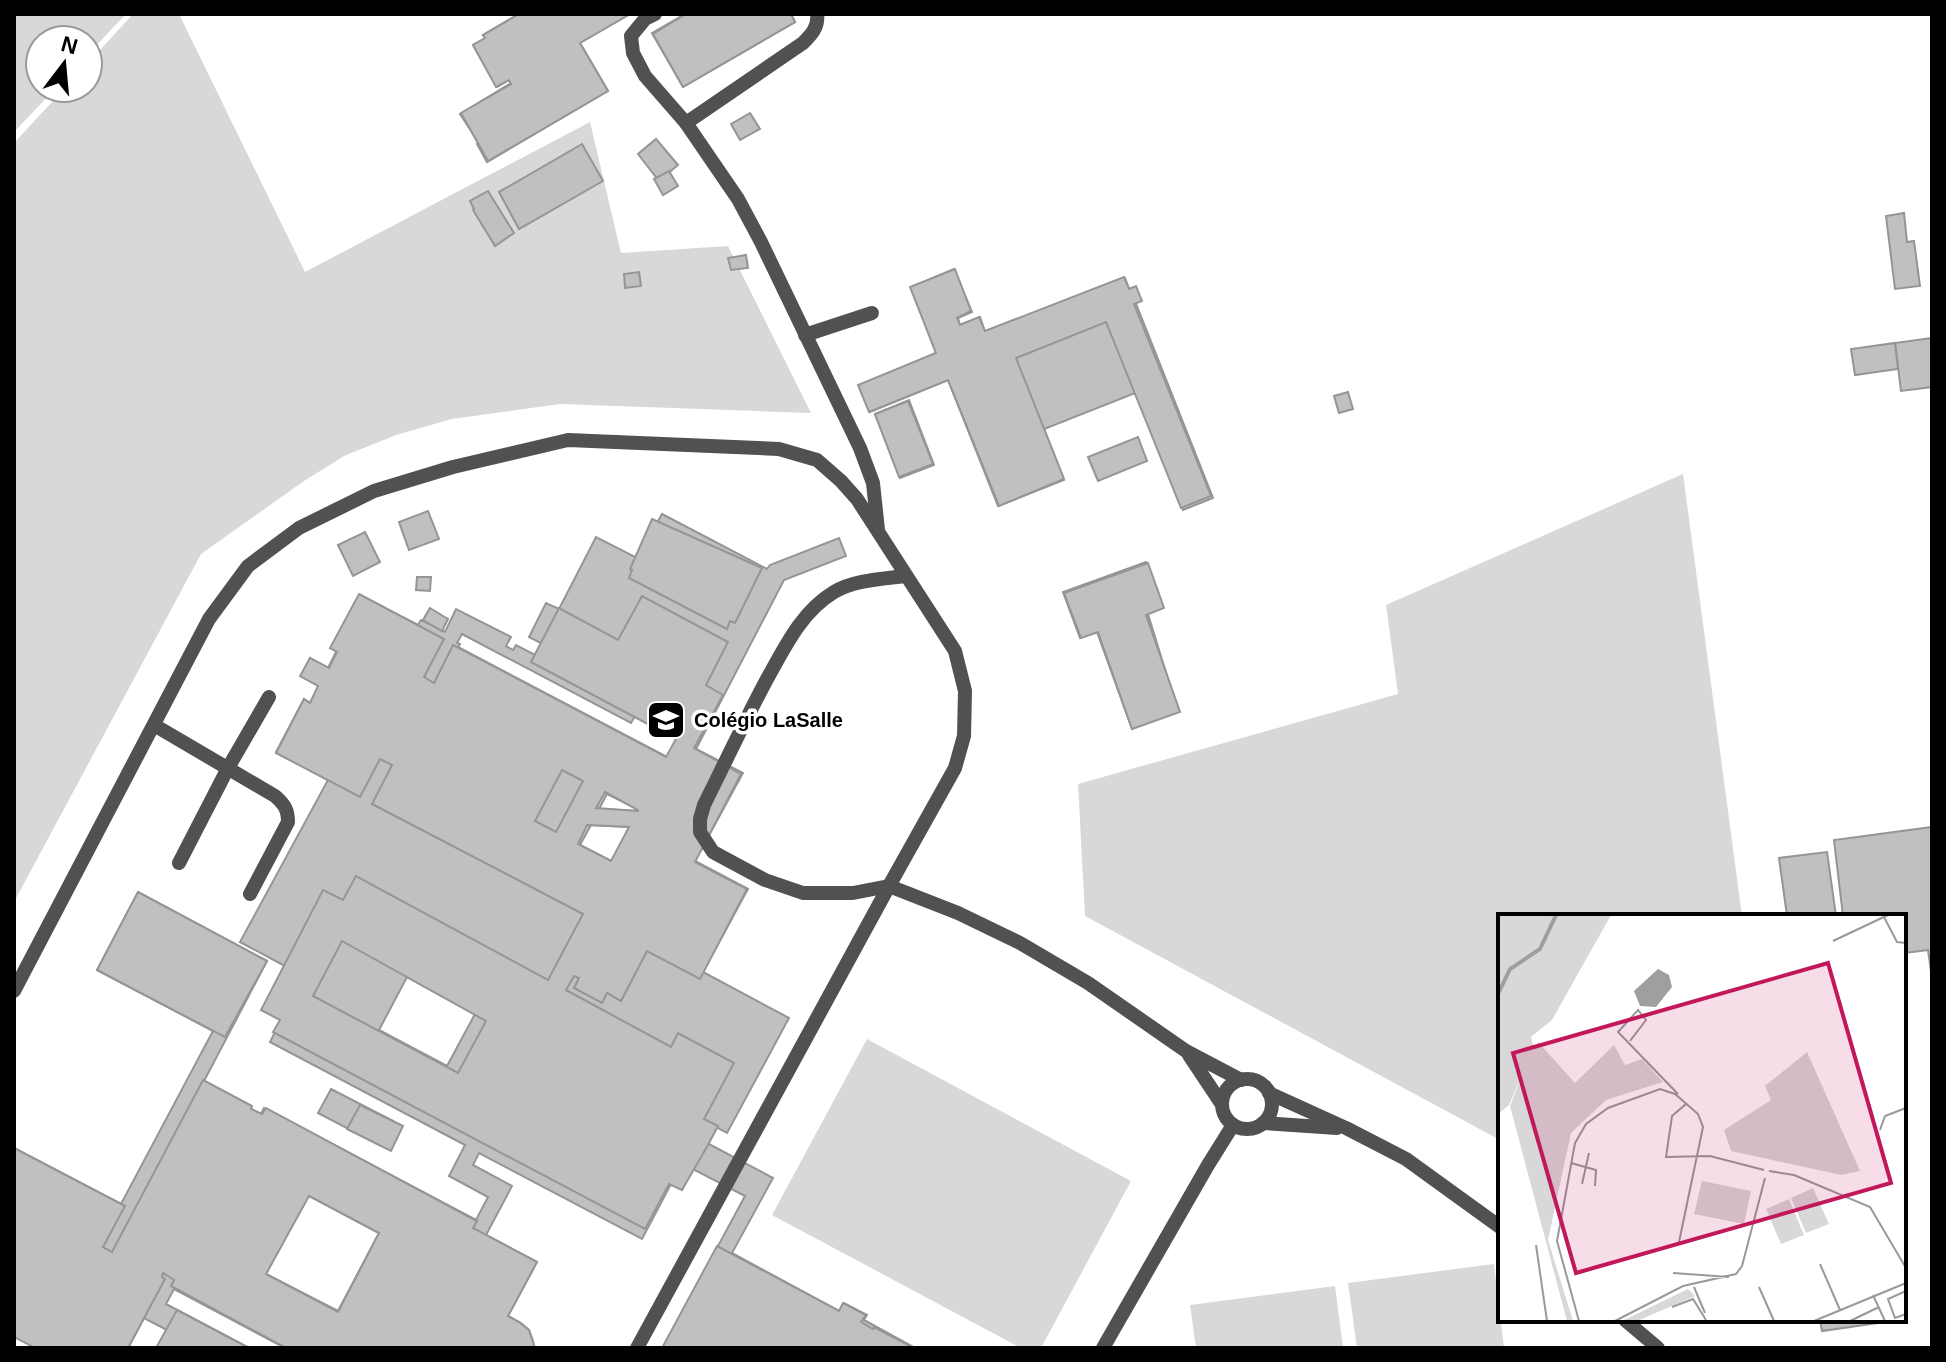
<svg xmlns="http://www.w3.org/2000/svg" width="1946" height="1362" font-family="Arial,sans-serif">
<style>
.green{fill:#d8d8d8}
.building{fill:#c0c0c0;stroke:#959595;stroke-width:2;fill-rule:evenodd}
.lines{fill:none;stroke-linecap:round;stroke-linejoin:round}
.lane{stroke:#515151;stroke-width:14}
.labels{text-anchor:middle;stroke-width:7;stroke-linejoin:round;paint-order:stroke}
.poi-label{font-size:20px;font-weight:bold;fill:#000;stroke:#fff;text-anchor:start}
.inset-river{fill:none;stroke:#9f9f9f;stroke-width:4}
.inset-road{fill:none;stroke:#999;stroke-width:2}
.view{fill:#c2185b;fill-opacity:0.15;stroke:#c2185b;stroke-width:4}
.inset-edge{fill:none;stroke:#000;stroke-width:4}
</style>
<rect width="100%" height="100%" fill="#fff"/>
<g class="green">
<path d="M 14,14 L 126,14 L 88,54 L 88,40 L 40,40 L 40,88 L 56,88 L 14,132 Z"/>
<path d="M 133,14 L 179,14 L 305,272 L 590,122 L 621,253 L 728,246 L 811,413 L 560,404 L 452,419 L 396,435 L 344,456 L 304,481 L 201,554 L 14,902 L 14,143 L 65,88 L 88,88 L 88,63 Z"/>
<path d="M 1683,474 L 1742,916 L 1500,916 L 1500,1140 L 1085,916 L 1078,784 L 1398,694 L 1386,605 Z"/>
<path d="M 867,1039 L 1131,1181 L 1041,1348 L 1021,1348 L 772,1215 Z"/>
<path d="M 1494,1264 L 1504,1348 L 1357,1348 L 1348,1283 Z"/>
<path d="M 1335,1286 L 1343,1348 L 1196,1348 L 1190,1305 Z"/>
</g>
<g class="building">
<path d="M 519,14 L 630,14 L 580,43 L 608,91 L 487,162 L 477,144 L 479,143 L 460,114 L 511,83 L 509,80 L 497,87 L 473,45 L 486,38 L 483,35 Z"/>
<path d="M 519,14 L 630,14 L 580,43 L 608,91 L 488,161 L 461,113 L 511,84 L 509,80 L 496,87 L 473,45 L 485,38 L 483,35 Z"/>
<path d="M 685,14 L 791,14 L 795,22 L 683,87 L 652,33 Z"/>
<path d="M 686,14 L 791,14 L 795,22 L 683,87 L 653,34 Z"/>
<path d="M 750,113 L 760,129 L 740,140 L 731,124 Z"/>
<path d="M 656,139 L 678,165 L 659,181 L 638,154 Z"/>
<path d="M 582,144 L 603,181 L 519,229 L 499,192 Z"/>
<path d="M 669,171 L 678,186 L 663,195 L 654,179 Z"/>
<path d="M 488,191 L 514,233 L 495,246 L 473,210 L 474,209 L 470,201 Z"/>
<path d="M 1904,213 L 1907,242 L 1914,241 L 1920,286 L 1895,289 L 1886,216 Z"/>
<path d="M 746,255 L 748,268 L 731,270 L 728,258 Z"/>
<path d="M 954,269 L 972,312 L 958,318 L 960,325 L 980,317 L 985,332 L 1125,278 L 1129,289 L 1134,288 L 1138,300 L 1135,301 L 1213,498 L 1183,510 L 1135,393 L 1044,429 L 1064,480 L 998,506 L 948,380 L 870,412 L 859,386 L 936,353 L 911,287 Z"/>
<path d="M 955,269 L 971,311 L 957,318 L 960,325 L 979,317 L 985,331 L 1124,277 L 1129,289 L 1136,286 L 1142,301 L 1134,304 L 1211,496 L 1181,508 L 1106,322 L 1016,358 L 1064,479 L 999,506 L 948,380 L 869,412 L 858,385 L 936,353 L 910,287 Z"/>
<path d="M 639,272 L 641,286 L 625,288 L 624,274 Z"/>
<path d="M 1932,338 L 1932,387 L 1901,391 L 1895,343 Z"/>
<path d="M 1895,343 L 1898,369 L 1855,375 L 1851,349 Z"/>
<path d="M 1348,392 L 1353,409 L 1339,413 L 1334,396 Z"/>
<path d="M 909,400 L 934,465 L 900,478 L 875,414 Z"/>
<path d="M 908,401 L 933,464 L 899,477 L 875,414 Z"/>
<path d="M 1138,437 L 1147,461 L 1098,481 L 1088,457 Z"/>
<path d="M 428,511 L 439,539 L 409,550 L 399,522 Z"/>
<path d="M 662,514 L 767,569 L 770,565 L 839,538 L 846,556 L 784,580 L 696,749 L 743,773 L 695,861 L 748,889 L 703,972 L 789,1018 L 727,1133 L 716,1127 L 707,1143 L 773,1178 L 732,1253 L 839,1311 L 844,1303 L 867,1315 L 864,1320 L 915,1348 L 663,1348 L 745,1196 L 693,1169 L 682,1190 L 671,1184 L 642,1239 L 479,1153 L 473,1165 L 512,1186 L 486,1235 L 537,1262 L 508,1316 L 521,1323 L 529,1330 L 533,1341 L 534,1348 L 285,1348 L 174,1289 L 166,1304 L 249,1348 L 157,1348 L 167,1330 L 144,1318 L 128,1348 L 37,1348 L 14,1336 L 14,1148 L 121,1204 L 213,1031 L 97,970 L 138,892 L 267,961 L 204,1081 L 251,1106 L 249,1108 L 261,1114 L 264,1108 L 476,1220 L 488,1197 L 449,1176 L 465,1145 L 270,1042 L 281,1020 L 262,1010 L 285,966 L 240,942 L 328,780 L 276,752 L 304,699 L 310,703 L 319,686 L 301,676 L 310,658 L 328,668 L 337,650 L 331,647 L 359,595 L 418,625 L 421,620 L 445,632 L 456,609 L 511,637 L 506,646 L 513,650 L 516,645 L 535,655 L 541,643 L 529,637 L 546,603 L 559,609 L 596,537 L 637,558 ZM 462,634 L 631,723 L 635,716 L 677,738 L 667,757 L 458,647 L 460,644 L 457,643 ZM 607,794 L 640,810 L 639,811 L 599,809 ZM 591,825 L 631,827 L 613,862 L 580,845 ZM 407,977 L 475,1014 L 447,1066 L 379,1030 ZM 308,1195 L 379,1233 L 338,1311 L 266,1274 Z"/>
<path d="M 652,519 L 762,568 L 735,623 L 730,621 L 727,629 L 725,628 L 629,578 L 632,570 L 630,569 Z"/>
<path d="M 365,532 L 380,562 L 353,576 L 338,545 Z"/>
<path d="M 1146,562 L 1159,595 L 1144,601 L 1178,712 L 1132,729 L 1097,632 L 1080,638 L 1063,592 Z"/>
<path d="M 1148,563 L 1164,608 L 1146,615 L 1180,712 L 1132,729 L 1098,632 L 1081,638 L 1064,593 Z"/>
<path d="M 417,577 L 431,577 L 430,591 L 416,590 Z"/>
<path d="M 359,594 L 444,639 L 424,677 L 434,683 L 453,645 L 666,757 L 676,739 L 531,662 L 559,608 L 618,640 L 642,596 L 728,642 L 706,685 L 723,695 L 694,748 L 741,774 L 695,862 L 747,889 L 700,979 L 647,951 L 621,1001 L 607,993 L 602,1003 L 574,988 L 579,978 L 574,976 L 566,990 L 671,1047 L 678,1033 L 734,1063 L 704,1119 L 718,1126 L 708,1145 L 682,1190 L 669,1184 L 645,1229 L 273,1032 L 280,1020 L 261,1010 L 323,890 L 343,900 L 356,876 L 548,980 L 583,914 L 372,804 L 392,765 L 380,759 L 360,797 L 276,753 L 304,699 L 310,703 L 318,686 L 300,676 L 310,658 L 329,668 L 337,652 L 330,648 ZM 562,770 L 583,781 L 556,832 L 535,821 ZM 605,792 L 638,810 L 638,811 L 596,808 ZM 587,825 L 629,827 L 611,861 L 578,844 ZM 342,941 L 486,1021 L 458,1073 L 313,996 Z"/>
<path d="M 430,608 L 448,619 L 442,631 L 423,620 Z"/>
<path d="M 1932,827 L 1931,847 L 1932,979 L 1928,950 L 1904,953 L 1904,916 L 1843,916 L 1834,840 Z"/>
<path d="M 1827,852 L 1836,916 L 1787,916 L 1779,858 Z"/>
<path d="M 138,892 L 267,961 L 225,1037 L 97,970 Z"/>
<path d="M 203,1080 L 252,1106 L 251,1109 L 262,1114 L 266,1108 L 475,1220 L 477,1221 L 473,1228 L 537,1262 L 508,1316 L 519,1322 L 529,1330 L 535,1348 L 286,1348 L 171,1286 L 174,1280 L 163,1273 L 162,1277 L 165,1279 L 128,1348 L 35,1348 L 14,1337 L 14,1148 L 125,1206 L 103,1247 L 112,1252 ZM 309,1196 L 379,1233 L 338,1312 L 266,1274 Z"/>
<path d="M 331,1089 L 393,1121 L 381,1146 L 318,1113 Z"/>
<path d="M 360,1105 L 403,1126 L 391,1151 L 347,1129 Z"/>
<path d="M 717,1246 L 839,1311 L 843,1303 L 866,1315 L 861,1322 L 873,1329 L 874,1327 L 914,1348 L 662,1348 Z"/>
<path d="M 177,1310 L 249,1348 L 156,1348 Z"/>
<path d="M 1820,1320 L 1899,1320 L 1822,1331 Z"/>
</g>
<g class="lines">
<g class="lane">
<path d="M 655,14 L 645,19 L 631,36 L 633,53 L 645,76 L 686,123 L 738,199 L 761,242 L 860,448 L 873,483 L 878,530"/>
<path d="M 686,123 L 803,43 C 811,35 819,27 817,14"/>
<path d="M 805,335 L 872,313"/>
<path d="M 905,576 C 882,579 854,580 834,592 C 801,612 785,647 767,679 C 745,720 725,763 704,805 L 700,819 L 700,832 L 713,852 L 765,880 L 803,893 L 853,893 L 889,886 L 958,913 L 1020,943 L 1088,983 L 1186,1051 L 1241,1080"/>
<path d="M 154,725 L 275,796 C 284,804 288,809 288,822 L 250,894"/>
<path d="M 179,863 L 228,768 L 269,697"/>
<path d="M 14,991 L 209,619 L 248,566 L 299,528 L 374,491 L 453,467 L 568,440 L 779,449 L 817,460 L 841,481 L 857,499 L 955,651 L 965,691 L 964,736 L 955,768 L 889,886 L 637,1348"/>
<path d="M 1189,1055 L 1221,1103"/>
<circle cx="1247" cy="1104" r="25"/>
<path d="M 1269,1093 L 1346,1128 L 1406,1159 L 1500,1227"/>
<path d="M 1263,1123 L 1337,1128"/>
<path d="M 1625,1320 L 1658,1348"/>
<path d="M 1103,1348 L 1208,1165 L 1233,1125"/>
</g>
</g>
<defs>
<symbol id="school-square" viewBox="-11 -11 22 22"><rect x="-9" y="-9" width="18" height="18" rx="4" fill="#000" stroke="#fff"/><path d="M0-5L7-2L0 1L-7-2ZM-4 1L0 2.5L4 1V4Q0 6-4 4Z" fill="#fff"/></symbol>
</defs>
<g fill-rule="evenodd">
<use href="#school-square" x="644" y="698" width="44" height="44"/>
</g>
<g class="labels">
<g class="poi-label">
<text x="694" y="727">Colégio LaSalle</text>
</g>
</g>
<g transform="translate(1498 914)">
<rect width="408" height="408" fill="#fff"/>
<path d="M 0,1 L 113,1 L 54,106 L 33,123 L 36,135 L 40,128 L 77,169 L 116,131 L 127,151 L 144,145 L 165,168 L 108,186 L 73,219 L 50,326 L 75,407 L 69,407 L 12,192 L 26,156 L 11,191 L 0,200 ZM 309,138 L 362,257 L 343,261 L 233,237 L 226,216 L 273,186 L 267,172 ZM 204,267 L 253,277 L 246,310 L 196,300 ZM 315,274 L 331,310 L 308,319 L 293,284 ZM 291,285 L 306,321 L 283,330 L 268,295 ZM 190,375 L 197,382 L 139,407 L 124,407 Z" fill="#d8d8d8"/>
<path d="M 160,55 L 171,61 L 174,73 L 158,93 L 142,92 L 136,77 Z" fill="#9f9f9f"/>
<path class="inset-river" d="M 0,80 L 12,55 L 42,35 L 58,1"/>
<path class="inset-road" d="M 386,3 L 399,28 L 408,29M 335,27 L 390,1M 132,127 L 148,106 L 140,96 L 120,118 L 180,180M 188,190 L 174,202 L 168,243 L 212,242 L 266,256M 382,216 L 387,202 L 408,194M 73,249 L 98,256 L 97,272M 271,257 L 296,261 L 372,293 L 408,354M 84,270 L 91,239M 38,331 L 49,407M 322,350 L 342,396M 175,359 L 231,363M 196,373 L 207,399M 261,373 L 276,407M 408,377 L 390,385 L 397,404 L 408,400M 375,381 L 387,407M 174,393 L 195,385 L 208,406M 81,407 L 59,327 L 77,229 L 88,210 L 110,194 L 162,175 L 177,180 L 200,200 L 205,213 L 181,328M 117,407 L 185,372 L 238,360 L 244,352 L 267,264M 316,407 L 408,369M 352,407 L 381,393"/>
<path class="view" d="M 330,49 L 393,269 L 78,359 L 15,139 Z"/>
<rect width="408" height="408" class="inset-edge"/>
</g>
<rect width="1946" height="1362" fill="none" stroke="#000000" stroke-width="32"/>
<g transform="translate(64 64) rotate(16)"><circle r="38" fill="#ffffff" stroke="#999999" stroke-width="2"/>
<path d="M0-6L14 30L0 20L-14 30Z" fill="#000000"/>
<text y="-12" font-size="22" font-weight="bold" text-anchor="middle" fill="#000000">N</text>
</g>
</svg>
